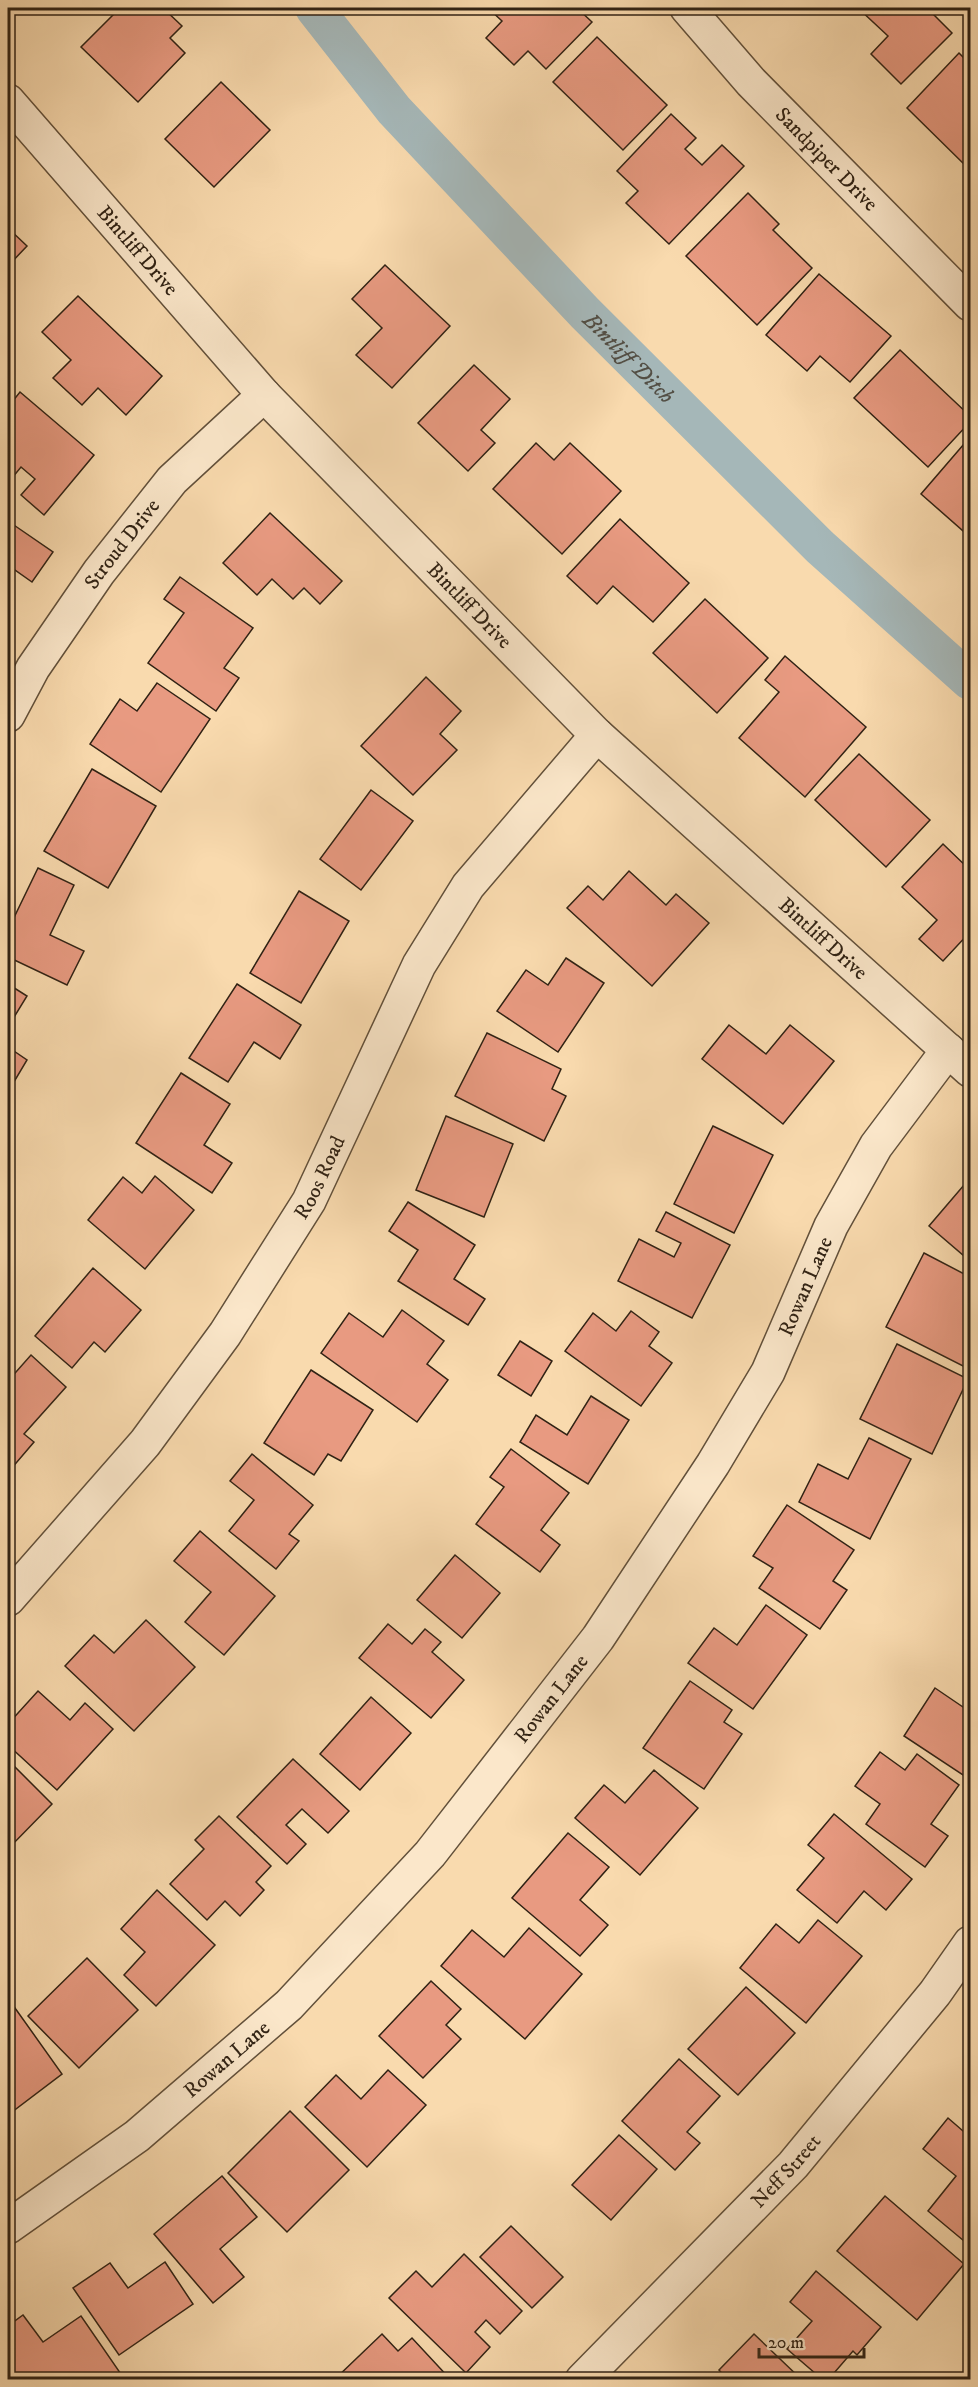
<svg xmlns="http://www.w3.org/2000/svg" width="978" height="2387" font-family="'IM FELL DW Pica',serif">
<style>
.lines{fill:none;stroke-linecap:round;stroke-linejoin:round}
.canal{stroke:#a5b7b8;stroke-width:38}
.building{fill:#e89a81;stroke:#302214;stroke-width:1.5}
.minor-casing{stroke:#62503a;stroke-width:36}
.minor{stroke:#fbe7ca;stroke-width:33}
.labels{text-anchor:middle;stroke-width:4.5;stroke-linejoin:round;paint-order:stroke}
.street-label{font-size:21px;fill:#302214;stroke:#fbe7ca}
.water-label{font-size:22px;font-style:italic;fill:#534f45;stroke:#fbe7ca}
</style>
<rect width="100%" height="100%" fill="#f9daae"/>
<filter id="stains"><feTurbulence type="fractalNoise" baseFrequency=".00333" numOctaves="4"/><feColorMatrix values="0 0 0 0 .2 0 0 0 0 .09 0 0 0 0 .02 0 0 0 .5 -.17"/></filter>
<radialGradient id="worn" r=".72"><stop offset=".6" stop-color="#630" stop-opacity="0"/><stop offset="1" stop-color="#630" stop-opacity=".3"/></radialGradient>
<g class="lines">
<path class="canal" id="s1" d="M 314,8 L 394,110 L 585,313 L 820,547 L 970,681"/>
</g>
<g class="building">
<path d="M 120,8 L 163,8 L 182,26 L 170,38 L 185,53 L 138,102 L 81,47 Z"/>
<path d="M 488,8 L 577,8 L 592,22 L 546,69 L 528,51 L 514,65 L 486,38 L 502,21 Z"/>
<path d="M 858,8 L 927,8 L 952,33 L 901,84 L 871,54 L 888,36 Z"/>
<path d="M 597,37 L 667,105 L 623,150 L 553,82 Z"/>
<path d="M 959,53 L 970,64 L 970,170 L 907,108 Z"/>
<path d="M 221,82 L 270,130 L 214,187 L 165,139 Z"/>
<path d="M 671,114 L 696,138 L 685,149 L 702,165 L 722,145 L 744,166 L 669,244 L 626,203 L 638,191 L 617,171 Z"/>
<path d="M 748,193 L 779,224 L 773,230 L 812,268 L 757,325 L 686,256 Z"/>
<path d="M 8,228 L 27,246 L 8,266 Z"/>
<path d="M 385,265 L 450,326 L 392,388 L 356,355 L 382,328 L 352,299 Z"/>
<path d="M 819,274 L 891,336 L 850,382 L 820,356 L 807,371 L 766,335 Z"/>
<path d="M 78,296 L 162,376 L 126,415 L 98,388 L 82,405 L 53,378 L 71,360 L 42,332 Z"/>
<path d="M 900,350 L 970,416 L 970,422 L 928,467 L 854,398 Z"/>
<path d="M 474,365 L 510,399 L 481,430 L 495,443 L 468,471 L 418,423 Z"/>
<path d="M 20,392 L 94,455 L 44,515 L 21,495 L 35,479 L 21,467 L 8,483 L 8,407 Z"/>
<path d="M 970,437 L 970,537 L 921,494 Z"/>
<path d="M 536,443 L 554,460 L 570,443 L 621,491 L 562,554 L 493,489 Z"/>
<path d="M 270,513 L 342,581 L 320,604 L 304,588 L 293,599 L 272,579 L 257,595 L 223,563 Z"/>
<path d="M 620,519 L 689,583 L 653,622 L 613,586 L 597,604 L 567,576 Z"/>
<path d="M 8,521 L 53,552 L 32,582 L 8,565 Z"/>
<path d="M 180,577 L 253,628 L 224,668 L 239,678 L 216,711 L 148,663 L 184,613 L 164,599 Z"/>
<path d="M 705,599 L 768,658 L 717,713 L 653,653 Z"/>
<path d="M 785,656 L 866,727 L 805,797 L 739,738 L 779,692 L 765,680 Z"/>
<path d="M 426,677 L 461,711 L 440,734 L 457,750 L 413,795 L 361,746 Z"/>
<path d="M 157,683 L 210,719 L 161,792 L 90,744 L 120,699 L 137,711 Z"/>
<path d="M 859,754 L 930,820 L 886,867 L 815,800 Z"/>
<path d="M 92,769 L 156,806 L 108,888 L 44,851 Z"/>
<path d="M 371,790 L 413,821 L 361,890 L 320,859 Z"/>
<path d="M 943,844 L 970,870 L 970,932 L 943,961 L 919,939 L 937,920 L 902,887 Z"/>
<path d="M 38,868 L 74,885 L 50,935 L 84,951 L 67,985 L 8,957 L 8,930 Z"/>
<path d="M 629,871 L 666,905 L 676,894 L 709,923 L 652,986 L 567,908 L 588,886 L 603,900 Z"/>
<path d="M 299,891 L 349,921 L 301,1003 L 250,973 Z"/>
<path d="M 566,958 L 604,983 L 558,1052 L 497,1011 L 526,970 L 548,985 Z"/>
<path d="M 8,984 L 27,996 L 8,1027 Z"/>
<path d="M 237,984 L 301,1025 L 280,1059 L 254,1042 L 228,1082 L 189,1058 Z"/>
<path d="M 729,1025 L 766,1054 L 790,1025 L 834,1061 L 783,1124 L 702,1059 Z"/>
<path d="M 487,1033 L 561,1069 L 552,1089 L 566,1096 L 544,1141 L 455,1096 Z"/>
<path d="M 8,1047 L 27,1060 L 8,1092 Z"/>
<path d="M 181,1073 L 230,1104 L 204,1145 L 232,1163 L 212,1193 L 136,1143 Z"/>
<path d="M 446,1116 L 513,1144 L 484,1217 L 416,1190 Z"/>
<path d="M 713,1126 L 773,1155 L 734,1233 L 674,1204 Z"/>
<path d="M 155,1176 L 194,1210 L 145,1269 L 88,1220 L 123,1177 L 142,1193 Z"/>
<path d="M 970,1178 L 970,1261 L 929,1226 Z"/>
<path d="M 408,1202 L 475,1245 L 454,1279 L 485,1299 L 468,1325 L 398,1281 L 418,1250 L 389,1231 Z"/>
<path d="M 666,1212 L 730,1245 L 692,1318 L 618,1281 L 639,1239 L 674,1257 L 681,1243 L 656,1231 Z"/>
<path d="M 924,1253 L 970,1277 L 970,1356 L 965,1367 L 886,1327 Z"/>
<path d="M 93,1268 L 141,1310 L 105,1352 L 94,1342 L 72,1368 L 35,1336 Z"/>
<path d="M 402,1310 L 444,1341 L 427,1364 L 448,1380 L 417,1422 L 321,1353 L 349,1313 L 383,1337 Z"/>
<path d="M 631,1311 L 659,1332 L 649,1346 L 672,1363 L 641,1406 L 565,1351 L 593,1313 L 616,1331 Z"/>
<path d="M 520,1341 L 552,1361 L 531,1396 L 498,1375 Z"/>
<path d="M 897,1344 L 968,1379 L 932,1454 L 860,1419 Z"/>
<path d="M 31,1355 L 66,1387 L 24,1434 L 34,1442 L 11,1469 L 8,1466 L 8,1381 Z"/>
<path d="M 311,1370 L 373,1410 L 341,1461 L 328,1454 L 314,1475 L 264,1443 Z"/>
<path d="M 591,1396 L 629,1420 L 588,1484 L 520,1442 L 536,1415 L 567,1435 Z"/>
<path d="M 869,1438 L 911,1459 L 870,1539 L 799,1502 L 818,1464 L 848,1479 Z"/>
<path d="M 511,1449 L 569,1493 L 541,1530 L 560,1545 L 540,1572 L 476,1524 L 504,1487 L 490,1477 Z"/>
<path d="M 252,1454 L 313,1505 L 289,1534 L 299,1541 L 276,1569 L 229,1531 L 254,1500 L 230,1481 Z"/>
<path d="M 787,1505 L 854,1550 L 833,1581 L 847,1590 L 820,1629 L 759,1588 L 773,1568 L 753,1556 Z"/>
<path d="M 200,1531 L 275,1596 L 224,1655 L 185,1622 L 211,1592 L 174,1561 Z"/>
<path d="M 455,1555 L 500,1593 L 462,1638 L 417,1600 Z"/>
<path d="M 766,1605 L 807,1635 L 753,1709 L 688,1663 L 714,1628 L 737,1645 Z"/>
<path d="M 146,1620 L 195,1667 L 134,1731 L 65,1666 L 94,1635 L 114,1653 Z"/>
<path d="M 388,1624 L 412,1644 L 425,1629 L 441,1642 L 432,1652 L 464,1680 L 431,1718 L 359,1658 Z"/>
<path d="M 690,1681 L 732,1710 L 724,1722 L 742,1734 L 704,1789 L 643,1748 Z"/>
<path d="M 935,1688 L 963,1707 L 970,1695 L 970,1770 L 966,1777 L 904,1736 Z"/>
<path d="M 38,1691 L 70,1720 L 85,1703 L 113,1729 L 57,1790 L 8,1745 L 8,1724 Z"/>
<path d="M 371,1697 L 411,1733 L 360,1790 L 320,1754 Z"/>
<path d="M 880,1752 L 905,1770 L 917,1754 L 959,1785 L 931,1824 L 948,1836 L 925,1867 L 866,1824 L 880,1804 L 855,1786 Z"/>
<path d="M 293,1759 L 349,1811 L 328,1833 L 302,1809 L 286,1825 L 306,1844 L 287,1864 L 237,1817 Z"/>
<path d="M 8,1760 L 52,1804 L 8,1849 Z"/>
<path d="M 654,1770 L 698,1808 L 640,1875 L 575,1818 L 604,1785 L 625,1803 Z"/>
<path d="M 834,1814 L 912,1879 L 886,1910 L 864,1891 L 837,1923 L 797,1890 L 824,1858 L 808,1845 Z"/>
<path d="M 219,1816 L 271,1866 L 256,1882 L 264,1890 L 240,1916 L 225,1901 L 207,1920 L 170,1884 L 204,1849 L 195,1840 Z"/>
<path d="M 568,1833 L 609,1867 L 580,1900 L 608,1925 L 580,1956 L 512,1898 Z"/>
<path d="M 157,1890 L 215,1945 L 156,2006 L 124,1975 L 145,1952 L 121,1929 Z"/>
<path d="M 818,1920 L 862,1956 L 806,2023 L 740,1968 L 776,1924 L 799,1943 Z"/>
<path d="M 529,1928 L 582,1974 L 525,2039 L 441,1966 L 472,1930 L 504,1957 Z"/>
<path d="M 87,1958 L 138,2010 L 79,2068 L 28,2016 Z"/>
<path d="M 431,1981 L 461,2009 L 446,2025 L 461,2039 L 423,2078 L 379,2036 Z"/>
<path d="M 746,1987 L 795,2033 L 738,2095 L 688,2049 Z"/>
<path d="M 10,2001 L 62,2074 L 8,2115 L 8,2003 Z"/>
<path d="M 679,2059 L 720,2096 L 687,2132 L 700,2143 L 675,2170 L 622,2121 Z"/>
<path d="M 388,2070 L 426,2105 L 367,2167 L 305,2107 L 336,2075 L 361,2099 Z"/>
<path d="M 290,2111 L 349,2170 L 287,2232 L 228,2173 Z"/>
<path d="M 948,2118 L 970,2137 L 970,2246 L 928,2211 L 956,2176 L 923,2149 Z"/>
<path d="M 619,2135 L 657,2169 L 611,2220 L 572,2185 Z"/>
<path d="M 222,2176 L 257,2217 L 220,2249 L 244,2277 L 213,2303 L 154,2234 Z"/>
<path d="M 885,2196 L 964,2264 L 917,2320 L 837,2251 Z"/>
<path d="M 511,2226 L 563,2277 L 532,2308 L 480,2257 Z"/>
<path d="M 464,2254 L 522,2311 L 500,2334 L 486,2320 L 475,2332 L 490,2347 L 466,2373 L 389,2298 L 416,2271 L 432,2287 Z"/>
<path d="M 165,2262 L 193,2304 L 119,2355 L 73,2288 L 110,2263 L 128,2288 Z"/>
<path d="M 816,2271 L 881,2327 L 857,2355 L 853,2351 L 828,2380 L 823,2380 L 787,2349 L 812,2321 L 790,2302 Z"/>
<path d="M 23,2315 L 43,2342 L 81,2316 L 123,2377 L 119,2380 L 16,2380 L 8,2367 L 8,2326 Z"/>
<path d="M 382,2334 L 398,2351 L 412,2338 L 451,2380 L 334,2380 Z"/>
<path d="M 754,2334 L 802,2380 L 728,2380 L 719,2370 Z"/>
</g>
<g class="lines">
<defs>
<g id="minor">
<path id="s2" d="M 687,8 L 751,82 L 970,304"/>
<path id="s3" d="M 8,101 L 264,395 L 597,735 L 970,1070"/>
<path id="s4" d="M 8,715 L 33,668 L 99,572 L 172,480 L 264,395"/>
<path id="s5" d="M 8,1599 L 145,1443 L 225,1334 L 309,1201 L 419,965 L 468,886 L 597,735"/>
<path id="s6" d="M 8,2227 L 137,2136 L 289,2005 L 430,1854 L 598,1638 L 713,1464 L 768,1372 L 831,1226 L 876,1146 L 948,1050"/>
<path id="s7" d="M 582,2380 L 793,2165 L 935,1993 L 970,1943"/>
</g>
</defs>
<use href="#minor" class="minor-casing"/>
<use href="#minor" class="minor"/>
</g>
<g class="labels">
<g class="street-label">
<text dy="7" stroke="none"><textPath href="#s2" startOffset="206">Sandpiper Drive</textPath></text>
<text dy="7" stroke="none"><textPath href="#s3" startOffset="198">Bintliff Drive</textPath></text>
<text dy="7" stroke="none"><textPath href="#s4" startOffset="206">Stroud Drive</textPath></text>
<text dy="7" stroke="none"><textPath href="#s3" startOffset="684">Bintliff Drive</textPath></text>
<text dy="7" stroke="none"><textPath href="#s3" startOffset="1170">Bintliff Drive</textPath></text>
<text dy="7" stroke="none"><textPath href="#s5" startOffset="526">Roos Road</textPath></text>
<text dy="7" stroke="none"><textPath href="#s6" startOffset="1248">Rowan Lane</textPath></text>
<text dy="7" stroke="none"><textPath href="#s6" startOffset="762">Rowan Lane</textPath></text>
<text dy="7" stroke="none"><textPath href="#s6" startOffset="276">Rowan Lane</textPath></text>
<text dy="7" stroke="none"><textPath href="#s7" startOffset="292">Neff Street</textPath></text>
</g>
<g class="water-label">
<text dy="8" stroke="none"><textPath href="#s1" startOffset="471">Bintliff Ditch</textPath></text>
</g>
</g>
<rect width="978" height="2387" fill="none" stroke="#f9daae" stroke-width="30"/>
<rect x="9" y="9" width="960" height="2369" fill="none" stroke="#302214" stroke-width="3"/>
<rect x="15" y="15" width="948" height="2357" fill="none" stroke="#302214" stroke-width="1.5"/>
<path d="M759 2348v9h105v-9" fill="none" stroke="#302214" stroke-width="3"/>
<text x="768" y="2348" font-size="18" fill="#302214" stroke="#fbe7ca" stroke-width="4.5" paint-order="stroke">20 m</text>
<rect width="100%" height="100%" filter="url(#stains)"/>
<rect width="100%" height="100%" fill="url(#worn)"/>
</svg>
